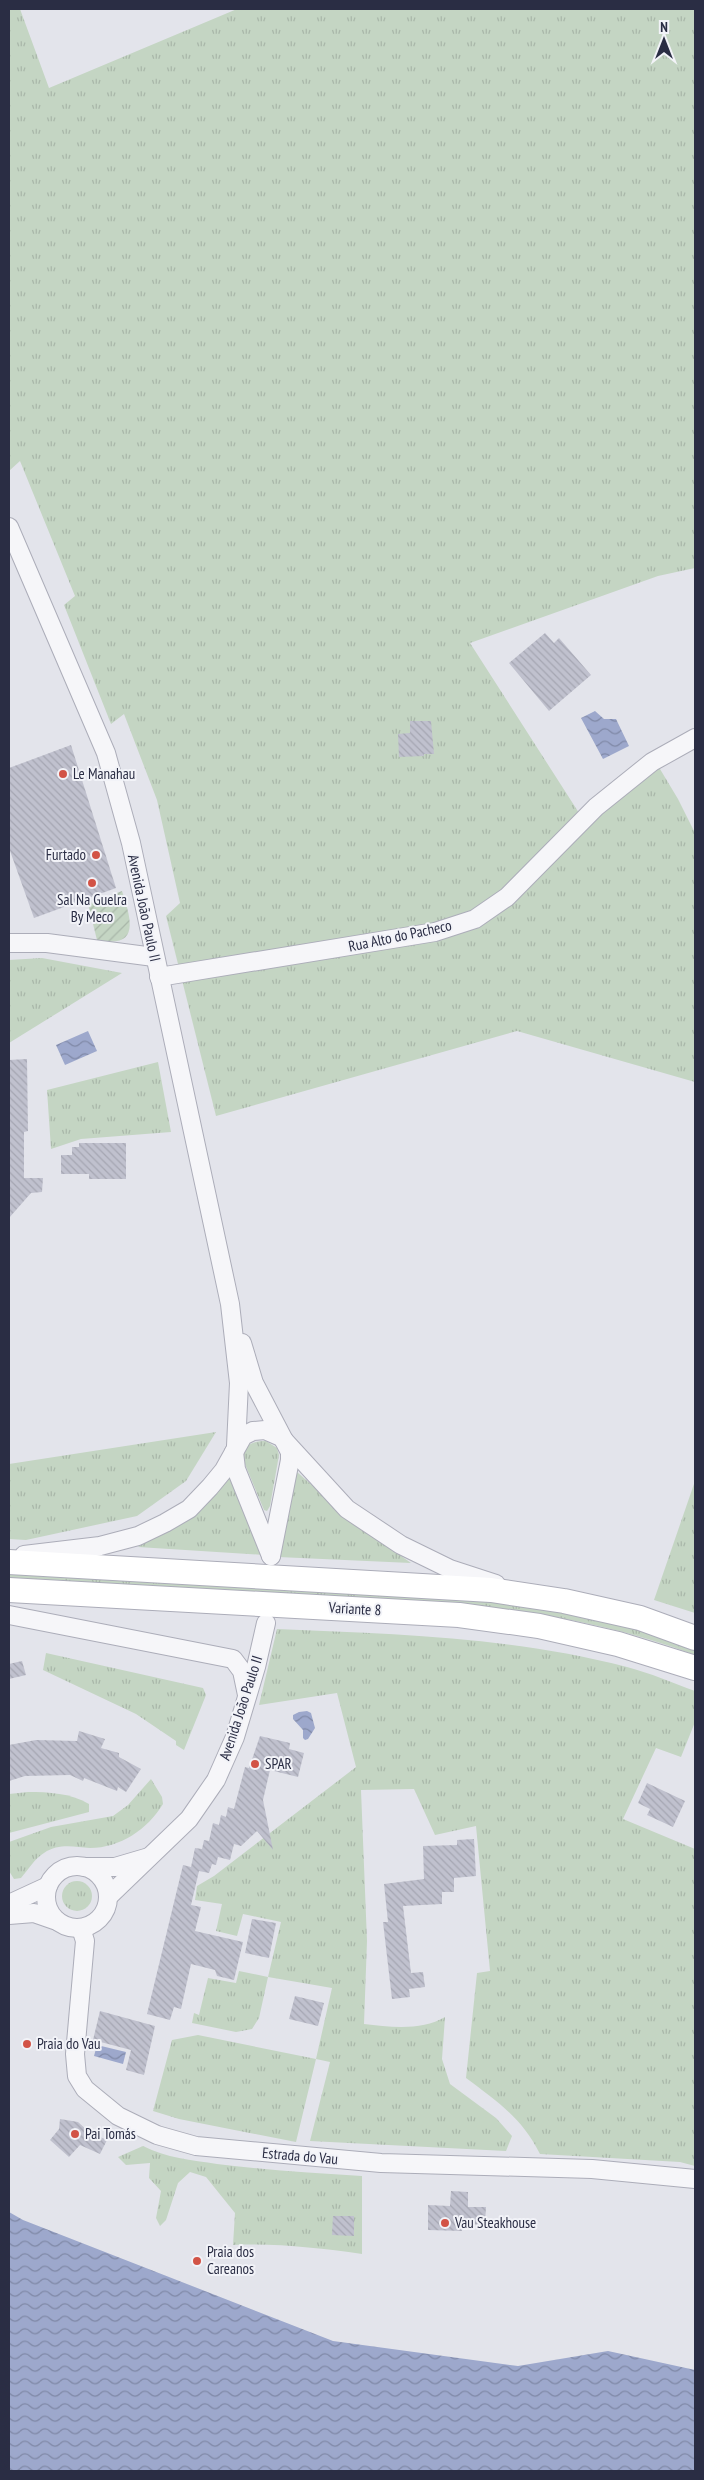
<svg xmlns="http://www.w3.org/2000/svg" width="704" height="2480" font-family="'PT Sans Narrow',sans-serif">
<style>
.grass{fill:url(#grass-tufts)}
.garden{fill:url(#garden-furrows)}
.water{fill:url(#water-waves)}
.building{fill:url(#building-back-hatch)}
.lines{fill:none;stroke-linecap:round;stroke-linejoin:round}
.street-casing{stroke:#acadb9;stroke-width:20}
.secondary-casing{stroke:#acadb9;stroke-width:26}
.street{stroke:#f6f6f9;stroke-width:18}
.secondary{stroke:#fff;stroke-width:24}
.poi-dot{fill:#d25346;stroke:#f2f3f8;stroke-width:2}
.labels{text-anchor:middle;stroke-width:4;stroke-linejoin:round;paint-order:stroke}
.poi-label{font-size:15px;fill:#2a2d44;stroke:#f2f3f8;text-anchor:start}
.street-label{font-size:15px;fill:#2a2d44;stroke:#f2f3f8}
</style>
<defs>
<pattern id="grass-tufts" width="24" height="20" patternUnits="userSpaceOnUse" patternTransform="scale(1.25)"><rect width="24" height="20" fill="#c4d5c3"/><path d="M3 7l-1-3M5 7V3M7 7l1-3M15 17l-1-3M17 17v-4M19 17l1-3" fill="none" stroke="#a9b7a9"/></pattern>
<pattern id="garden-furrows" width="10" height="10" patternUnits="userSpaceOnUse" patternTransform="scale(1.25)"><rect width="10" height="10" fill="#c4d5c3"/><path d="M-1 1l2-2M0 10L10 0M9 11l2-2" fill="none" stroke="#a9b7a9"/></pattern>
<pattern id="water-waves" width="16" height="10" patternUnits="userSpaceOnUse" patternTransform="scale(1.25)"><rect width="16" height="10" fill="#9da8cc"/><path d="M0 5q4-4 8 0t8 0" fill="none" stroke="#8089a7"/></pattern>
<pattern id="building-back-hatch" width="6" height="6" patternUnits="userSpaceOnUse" patternTransform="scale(1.25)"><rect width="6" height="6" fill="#c0c1ce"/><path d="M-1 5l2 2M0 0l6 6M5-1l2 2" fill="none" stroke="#a5a6b2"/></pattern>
</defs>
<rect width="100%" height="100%" fill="#e3e4eb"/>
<g class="grass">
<path d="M 9,9 L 20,9 L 49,88 L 237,9 L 695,9 L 695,568 L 658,576 L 470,643 L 588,827 L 657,764 L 678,799 L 695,833 L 695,1082 L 517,1031 L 216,1116 L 166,916 L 180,903 L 157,800 L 124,714 L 111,724 L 64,605 L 75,596 L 20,461 L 9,471 Z"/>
<path d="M 42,958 L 122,973 L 9,1043 L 9,960 Z"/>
<path d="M 158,1062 L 171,1132 L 81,1139 L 51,1149 L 47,1090 Z"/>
<path d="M 216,1432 L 186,1481 L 137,1516 L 26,1540 L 9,1539 L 9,1464 Z"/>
<path d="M 266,1441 L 277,1448 L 279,1455 L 270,1506 L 267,1511 L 264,1510 L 242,1457 C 244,1444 254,1441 266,1441 Z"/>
<path d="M 297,1472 L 356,1524 L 411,1563 L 278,1557 Z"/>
<path d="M 230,1473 L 264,1555 L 138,1547 L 198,1511 Z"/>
<path d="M 695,1481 L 695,1613 L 654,1600 Z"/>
<path d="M 9,1572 L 486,1599 L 617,1623 L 695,1647 L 695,1655 C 631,1631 566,1617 498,1608 L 9,1579 Z"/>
<path d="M 277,1629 C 394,1634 513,1637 627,1667 C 650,1673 673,1683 695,1691 L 695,1722 L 681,1757 L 656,1748 L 623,1819 L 695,1849 L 695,2166 L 680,2162 L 540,2154 C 522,2118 498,2102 466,2078 L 477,1973 L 490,1971 L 476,1826 L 435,1835 L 414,1789 L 361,1790 L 367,1941 L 364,2024 C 390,2027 422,2031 445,2017 L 442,2059 L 450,2084 L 496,2118 L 512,2136 L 506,2151 L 310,2141 L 330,2062 L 316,2059 L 296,2142 L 179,2119 L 153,2111 L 172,2040 L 198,2035 L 316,2059 L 332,1988 L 268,1977 L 259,2018 L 252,2029 L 236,2032 L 192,2023 L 194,2013 L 199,2015 L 208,1978 L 236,1983 L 239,1971 L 268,1977 L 281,1922 L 243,1914 L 237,1936 L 216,1931 L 222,1904 L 195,1900 L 197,1886 L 214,1876 L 356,1767 L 337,1693 L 259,1705 Z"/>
<path d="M 46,1653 L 203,1688 L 206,1695 L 184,1750 L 176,1745 L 176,1741 L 136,1714 L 43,1670 Z"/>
<path d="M 151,1779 L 162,1797 L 163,1804 C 148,1829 120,1848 90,1848 C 74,1847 59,1843 44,1853 C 35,1858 28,1870 21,1878 L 14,1879 L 9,1871 L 9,1842 L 51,1827 L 113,1816 L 128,1805 Z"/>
<path d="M 28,1792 C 49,1792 70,1793 89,1804 L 89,1812 L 9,1833 L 9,1794 Z"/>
<circle cx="77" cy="1896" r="15"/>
<path d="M 143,2146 C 166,2158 192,2160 217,2164 C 265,2170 313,2173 362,2176 L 362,2254 C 319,2248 276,2243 233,2245 L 235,2213 L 206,2177 L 190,2172 L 178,2183 L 166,2220 L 160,2226 L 156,2218 L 161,2191 L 149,2178 L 150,2163 L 126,2165 L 118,2157 Z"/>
</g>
<path class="garden" d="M 122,891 C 131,919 141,949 97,940 L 88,904 Z"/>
<g class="water">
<path d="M 595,711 L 604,719 L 616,719 L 629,746 L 603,759 L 581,718 Z"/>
<path d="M 88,1031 L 97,1051 L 65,1065 L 56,1045 Z"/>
<path d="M 307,1711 L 311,1713 L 315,1728 L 308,1739 L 305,1740 L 303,1738 L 303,1730 L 293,1719 L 293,1715 L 299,1712 Z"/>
<path d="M 97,2045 L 126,2052 L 123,2064 L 94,2056 Z"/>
<path d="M 9,2212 L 23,2220 L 333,2341 L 518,2366 L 608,2351 L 695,2370 L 695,2471 L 9,2471 Z"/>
</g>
<g class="building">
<path d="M 545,633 L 554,643 L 559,638 L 591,675 L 549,711 L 509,663 Z"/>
<path d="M 410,721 L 431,721 L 434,754 L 424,754 L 424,756 L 399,757 L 398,734 L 410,733 Z"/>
<path d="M 71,745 L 116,888 L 34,918 L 9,848 L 9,768 Z"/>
<path d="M 27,1059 L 28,1131 L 24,1132 L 24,1178 L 43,1178 L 42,1192 L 31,1193 L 9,1218 L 9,1060 Z"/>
<path d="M 79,1143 L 126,1143 L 126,1179 L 89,1179 L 89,1174 L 61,1174 L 61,1155 L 72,1155 L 72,1147 L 79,1147 Z"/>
<path d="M 22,1661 L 26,1675 L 9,1679 L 9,1664 Z"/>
<path d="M 79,1731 L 105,1739 L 101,1748 L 119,1753 L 119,1757 L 141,1769 L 126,1792 L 118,1787 L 117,1791 L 84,1778 L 83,1781 L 70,1775 L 25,1776 L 9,1781 L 9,1745 L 36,1740 L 77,1741 Z"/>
<path d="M 260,1736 L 290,1743 L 289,1749 L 304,1753 L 298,1777 L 270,1770 L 263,1800 L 273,1850 L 257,1831 L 241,1846 L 234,1844 L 230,1860 L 218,1857 L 216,1865 L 212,1864 L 209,1873 L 199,1871 L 191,1905 L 201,1907 L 195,1931 L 243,1942 L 234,1980 L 217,1976 L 215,1970 L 191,1964 L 181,2009 L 174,2007 L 170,2020 L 147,2014 L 183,1865 L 191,1867 L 195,1848 L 202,1849 L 204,1840 L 209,1841 L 213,1823 L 219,1825 L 221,1815 L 226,1817 L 228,1807 L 234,1809 L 245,1767 L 249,1768 Z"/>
<path d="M 647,1783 L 685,1801 L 673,1827 L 647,1815 L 650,1809 L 638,1803 Z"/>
<path d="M 474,1839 L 476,1876 L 454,1878 L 454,1892 L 442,1892 L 442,1904 L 403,1906 L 411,1973 L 423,1972 L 425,1987 L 409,1989 L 410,1997 L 392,1999 L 383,1922 L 388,1922 L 384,1884 L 424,1879 L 423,1846 L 457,1845 L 457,1840 Z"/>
<path d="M 252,1919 L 276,1923 L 269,1958 L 245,1953 Z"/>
<path d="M 295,1996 L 324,2003 L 318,2026 L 289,2019 Z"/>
<path d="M 100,2011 L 155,2026 L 144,2075 L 126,2070 L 131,2050 L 93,2040 Z"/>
<path d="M 60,2119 L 78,2122 L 89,2132 L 107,2140 L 100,2154 L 80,2145 L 69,2157 L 50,2140 L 59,2129 Z"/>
<path d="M 451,2191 L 468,2192 L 468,2207 L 486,2207 L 485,2225 L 462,2224 L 462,2231 L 428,2230 L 428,2205 L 450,2206 Z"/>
<path d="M 333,2216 L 354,2216 L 354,2236 L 332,2235 Z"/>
</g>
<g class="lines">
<defs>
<g id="street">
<path d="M 9,527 L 106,753 L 131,843 L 230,1304 L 239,1383 L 236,1446"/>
<path d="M 9,943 L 47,943 L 154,957"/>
<path d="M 159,977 L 435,932 L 475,919 L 507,897 L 596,807 L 652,762 L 695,738"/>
<path d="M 242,1343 L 254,1383 L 290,1452 L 290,1460 L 271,1556"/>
<path d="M 234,1452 L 236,1469 L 271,1556"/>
<path d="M 24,1555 L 100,1546 L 138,1536 L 165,1523 L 189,1509 L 210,1487 L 224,1470 L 243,1436 L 253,1431 L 265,1430 L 281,1437 L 347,1509 L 401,1545 L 450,1569 L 496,1584"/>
<path d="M 9,1615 L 233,1659 L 242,1671 L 247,1695"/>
<circle cx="77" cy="1897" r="31"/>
<path d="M 84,1867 L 115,1867 L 149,1857"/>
<path d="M 108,1897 L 189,1819 L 216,1780 L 235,1737 L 256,1667 L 266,1623"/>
<path d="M 9,1904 L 48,1886"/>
<path d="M 9,1915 L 34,1913 L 57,1921"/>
<path d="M 81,1928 L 85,1941 L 75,2054 L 77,2076 L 85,2089 L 118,2116 L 157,2135 L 196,2146 L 381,2163 L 592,2169 L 695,2179"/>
</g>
<g id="secondary">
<path d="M 9,1562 L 491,1590 L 564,1601 L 640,1618 L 695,1638"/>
<path d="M 9,1590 L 459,1615 L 539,1626 L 618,1644 L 695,1668"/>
</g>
</defs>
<use href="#street" class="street-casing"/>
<use href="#secondary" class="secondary-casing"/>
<use href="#street" class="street"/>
<use href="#secondary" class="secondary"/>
</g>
<g class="poi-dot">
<circle cx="63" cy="774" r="5"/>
<circle cx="96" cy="855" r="5"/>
<circle cx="92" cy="883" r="5"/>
<circle cx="255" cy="1764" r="5"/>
<circle cx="27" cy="2044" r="5"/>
<circle cx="75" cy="2134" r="5"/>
<circle cx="445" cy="2223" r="5"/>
<circle cx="197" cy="2261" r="5"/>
</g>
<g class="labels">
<g class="poi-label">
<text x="73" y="779">Le Manahau</text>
<text x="86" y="860" text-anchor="end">Furtado</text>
<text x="92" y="905" text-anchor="middle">Sal Na Guelra<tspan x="92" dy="17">By Meco</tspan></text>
<text x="265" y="1769">SPAR</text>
<text x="37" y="2049">Praia do Vau</text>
<text x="85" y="2139">Pai Tomás</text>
<text x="455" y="2228">Vau Steakhouse</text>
<text x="207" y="2257">Praia dos<tspan x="207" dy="17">Careanos</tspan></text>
</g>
<g class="street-label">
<text transform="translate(144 908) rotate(78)" y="5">Avenida João Paulo II</text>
<text transform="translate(400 936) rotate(-12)" y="5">Rua Alto do Pacheco</text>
<text transform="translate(355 1609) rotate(3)" y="5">Variante 8</text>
<text transform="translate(241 1708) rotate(-72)" y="5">Avenida João Paulo II</text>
<text transform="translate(300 2156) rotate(5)" y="5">Estrada do Vau</text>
</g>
</g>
<rect width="704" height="2480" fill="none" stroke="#2a2d44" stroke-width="20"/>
<g transform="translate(664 40)" stroke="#f2f3f8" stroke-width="4" paint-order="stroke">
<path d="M0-4L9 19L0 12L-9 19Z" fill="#2a2d44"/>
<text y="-8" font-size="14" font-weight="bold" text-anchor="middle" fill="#2a2d44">N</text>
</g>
</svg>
